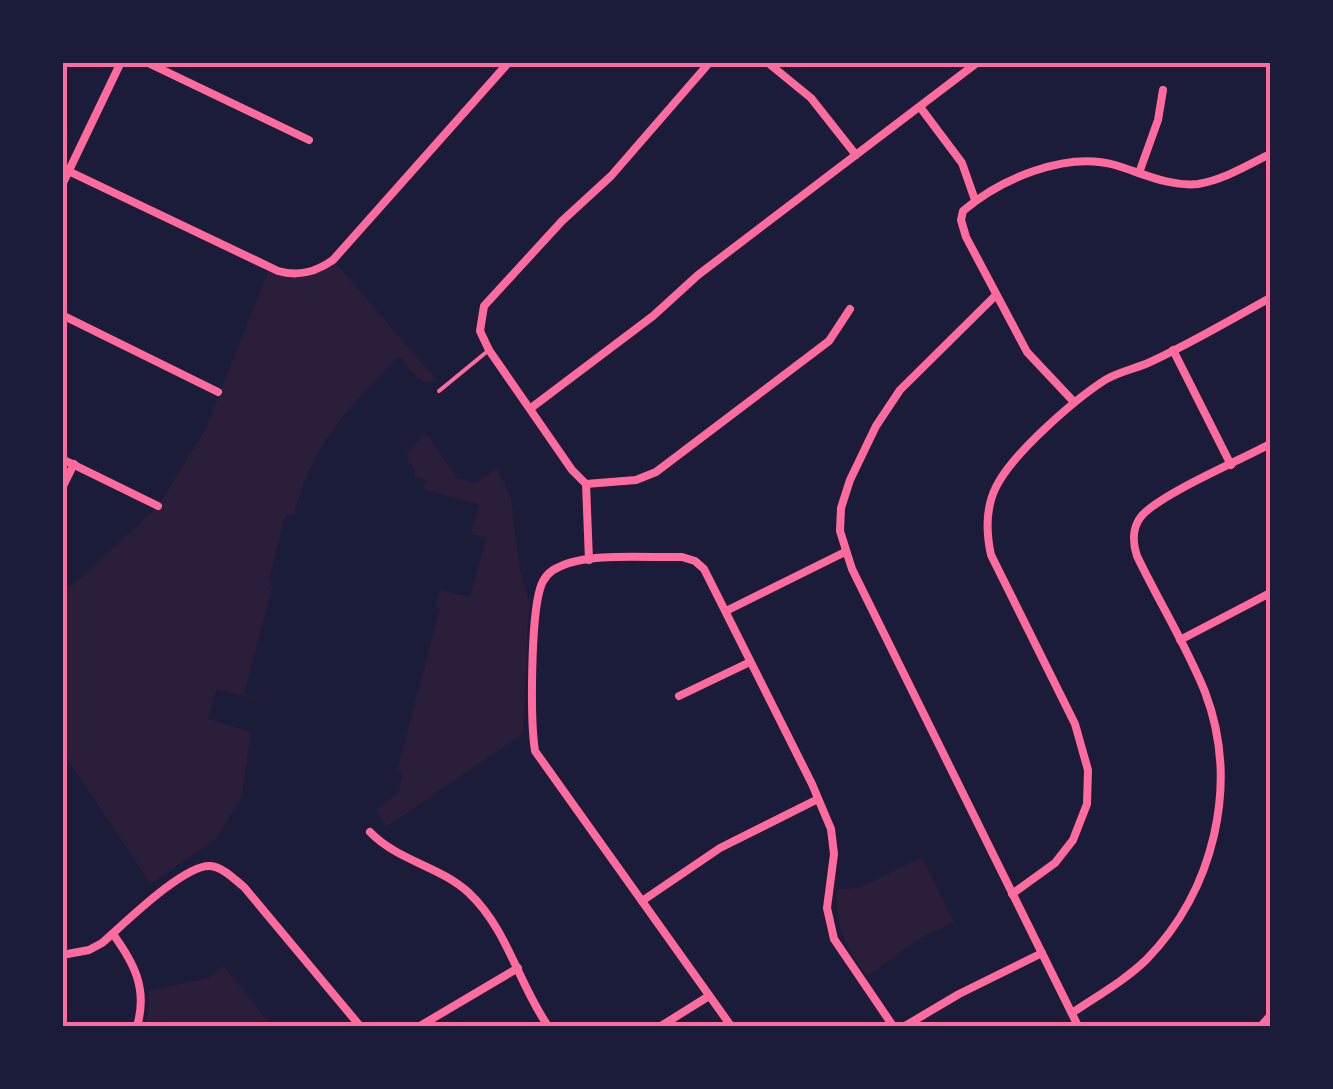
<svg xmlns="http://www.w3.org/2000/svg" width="1333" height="1089" font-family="Montserrat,sans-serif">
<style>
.green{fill:#2a1e3b}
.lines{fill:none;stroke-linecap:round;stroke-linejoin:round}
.service{stroke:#ff6b9d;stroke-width:4}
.minor{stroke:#ff6b9d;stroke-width:8}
.neatline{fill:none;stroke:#ff6b9d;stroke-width:4}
</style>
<rect width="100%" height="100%" fill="#1b1b3a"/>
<g class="green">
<path d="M 333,260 L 437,380 C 419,390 410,367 399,356 C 349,407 312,444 294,515 L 286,514 L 269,579 L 272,588 L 244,693 L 267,702 L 217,689 L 208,719 L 251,732 L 242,796 L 217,838 L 151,884 L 63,753 L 62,590 L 73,585 L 158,506 L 205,430 L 270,267 L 295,274 Z"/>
<path d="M 432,424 L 425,432 L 458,479 L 475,483 L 497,468 L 511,497 L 520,571 L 529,600 L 523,734 L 386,827 L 376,809 C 392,800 403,792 402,772 L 397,771 L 440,608 L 435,606 L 440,590 L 470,597 L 486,538 L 471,534 L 479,505 L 424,489 L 426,480 L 414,477 L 415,469 L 408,462 L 407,453 Z"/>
<path d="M 922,857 L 954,922 L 921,938 L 867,976 C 846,948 835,926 837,890 L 858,888 Z"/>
<path d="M 224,966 L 272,1026 L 144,1026 L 148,1015 L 149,991 L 208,978 Z"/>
</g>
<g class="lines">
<path class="service" d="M 439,391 L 489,350"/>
<g class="minor">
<path d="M 146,62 L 309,140"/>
<path d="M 767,62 L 811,98 L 856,155"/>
<path d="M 920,107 L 962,163 L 975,200"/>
<path d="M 62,168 L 278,271 C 299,277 316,272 333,260 L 509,62"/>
<path d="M 1139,173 L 1158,120 L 1163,90"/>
<path d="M 62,185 L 121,62"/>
<path d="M 995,296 L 900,390 L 876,426 L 850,480 L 841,508 L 840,531 L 852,569 L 1078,1026"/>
<path d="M 62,315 L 218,392"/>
<path d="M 1173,350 L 1231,465"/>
<path d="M 1074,402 L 1027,352 L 966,237 L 961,220 L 963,211 C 1000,179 1066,151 1115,165 C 1142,173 1169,187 1198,184 C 1223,180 1248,165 1270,154"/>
<path d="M 531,408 L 653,316 L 698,275 L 978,62"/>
<path d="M 62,459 L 158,506"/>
<path d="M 586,484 L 636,480 L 656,472 L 829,341 L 850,309"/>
<path d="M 62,488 L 74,464"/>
<path d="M 589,560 L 586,484 L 572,470 L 489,350 L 480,331 L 484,306 L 562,221 L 611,176 L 710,62"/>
<path d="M 726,611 L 845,552"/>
<path d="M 1180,640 L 1270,593"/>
<path d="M 679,696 L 750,662"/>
<path d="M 370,832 C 398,861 440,866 469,893 C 508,930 518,983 548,1026"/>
<path d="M 1012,894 L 1055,863 L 1073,840 L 1087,804 L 1088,770 L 1075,724 L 991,555 C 986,532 985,509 996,487 C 1012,454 1074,400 1105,380 C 1118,372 1134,369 1148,363 C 1190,344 1230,320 1270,298"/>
<path d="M 642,901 L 720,848 L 818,799"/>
<path d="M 113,934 C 134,963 148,989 137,1026"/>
<path d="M 62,955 L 89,950 L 102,943 C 124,924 183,865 210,866 C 223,867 234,879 244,887 L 360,1026"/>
<path d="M 1072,1013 C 1097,996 1124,981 1146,960 C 1214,891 1240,784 1205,692 C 1186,645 1159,602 1137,556 C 1133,544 1132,529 1140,518 C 1155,496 1243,459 1270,444"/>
<path d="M 420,1026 L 518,968"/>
<path d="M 661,1026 L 709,996"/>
<path d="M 731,1026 L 535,751 C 530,719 531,619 540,589 C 543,578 549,571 559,567 C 589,552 648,558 682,557 L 695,561 L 704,569 L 812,784 L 831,829 L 834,854 L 827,908 L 834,939 L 893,1026"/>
<path d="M 905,1026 L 959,994 L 1042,953"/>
<path d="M 1261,1026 L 1270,1016"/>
</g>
</g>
<rect width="1333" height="1089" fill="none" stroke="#1b1b3a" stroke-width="130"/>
<rect x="65" y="65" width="1203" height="959" class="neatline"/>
</svg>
